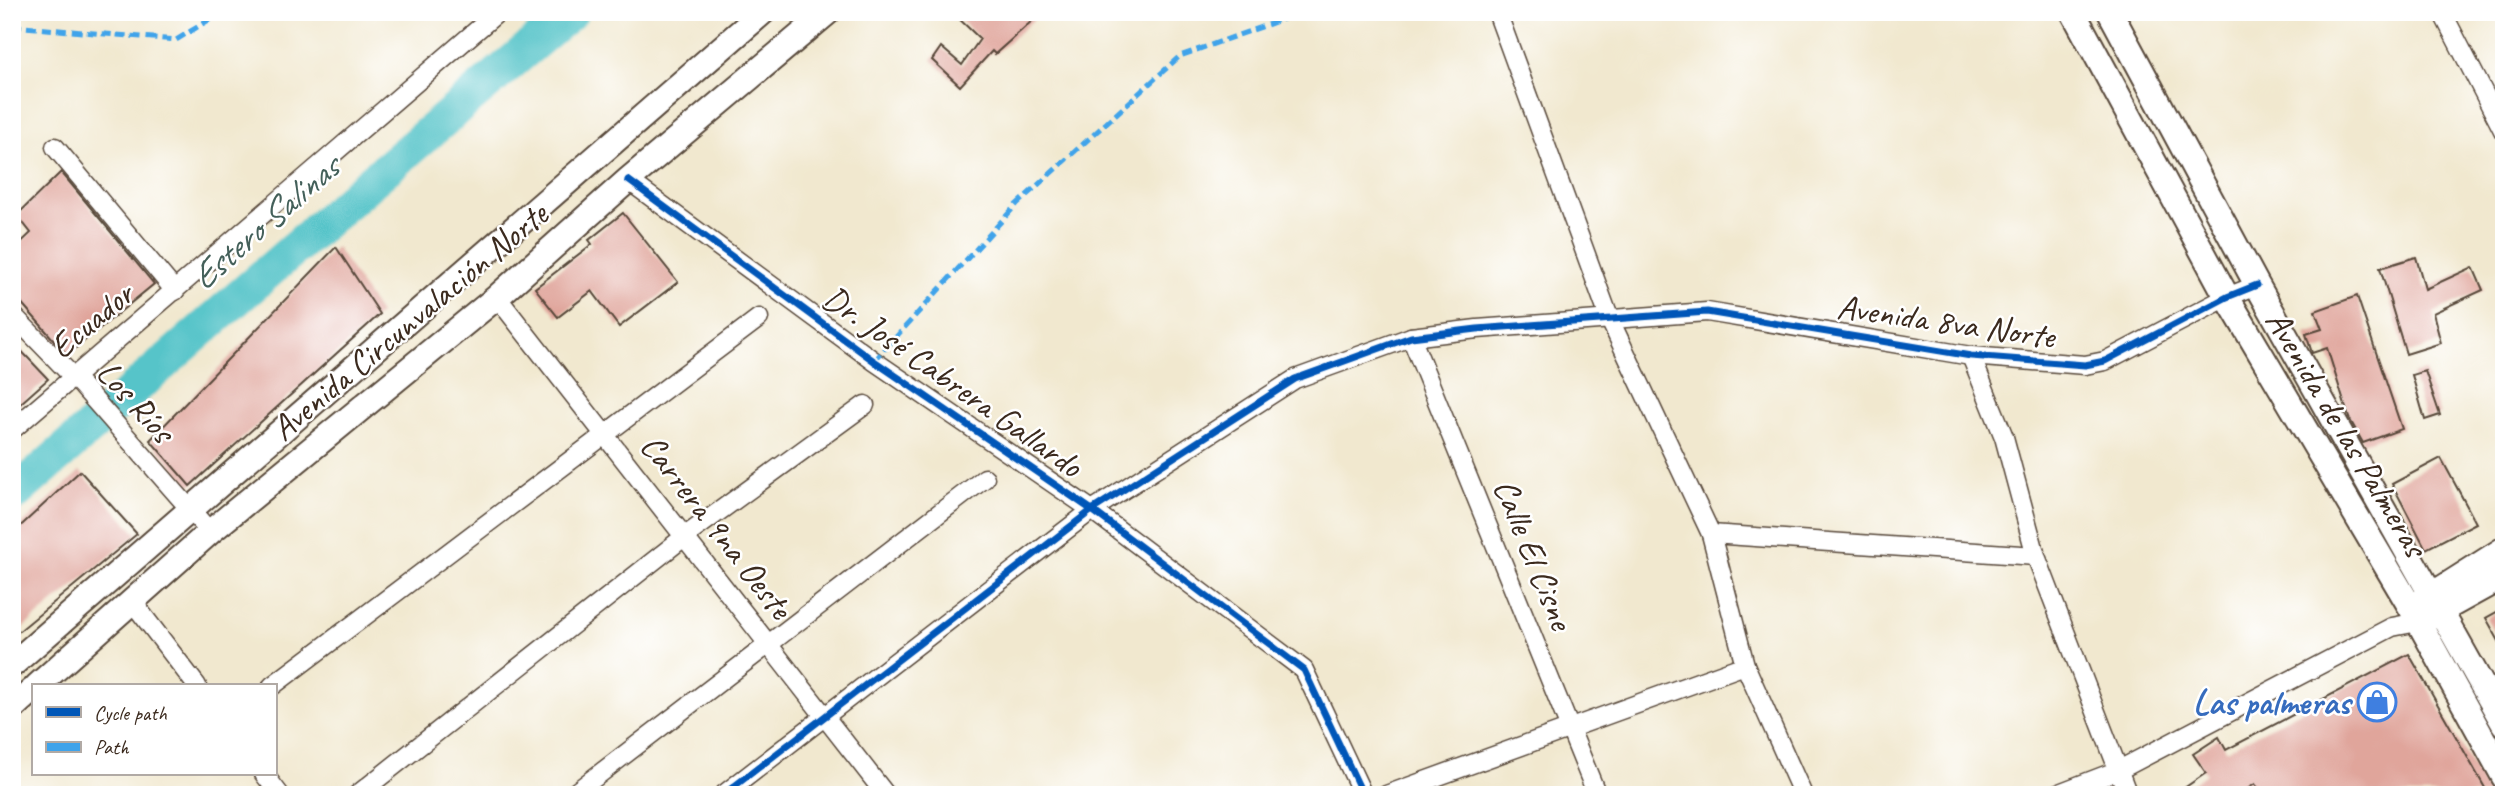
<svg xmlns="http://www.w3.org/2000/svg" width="2516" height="807" font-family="Caveat,sans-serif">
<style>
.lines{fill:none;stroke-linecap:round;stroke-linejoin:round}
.river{stroke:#56c4c9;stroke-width:35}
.building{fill:#e0a59b}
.street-casing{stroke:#564639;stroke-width:21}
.secondary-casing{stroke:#564639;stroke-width:28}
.street{stroke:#fff;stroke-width:18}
.secondary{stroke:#fff;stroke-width:24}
.quiet{stroke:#3fa3ea;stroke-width:5;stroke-dasharray:10 5;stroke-linecap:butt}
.cycleway-casing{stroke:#fff;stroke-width:11}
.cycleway{stroke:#0057b8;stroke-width:7}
.labels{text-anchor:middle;stroke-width:5;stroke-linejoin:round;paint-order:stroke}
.street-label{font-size:35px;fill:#3b2a1e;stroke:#fff}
.shop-label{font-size:35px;font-weight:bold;fill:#366cbe;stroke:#fff;text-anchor:end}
.water-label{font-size:37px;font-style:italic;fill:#44605a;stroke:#fff}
</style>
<rect width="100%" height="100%" fill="#fff"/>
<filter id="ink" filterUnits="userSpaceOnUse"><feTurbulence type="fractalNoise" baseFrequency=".0143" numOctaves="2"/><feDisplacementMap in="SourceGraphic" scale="14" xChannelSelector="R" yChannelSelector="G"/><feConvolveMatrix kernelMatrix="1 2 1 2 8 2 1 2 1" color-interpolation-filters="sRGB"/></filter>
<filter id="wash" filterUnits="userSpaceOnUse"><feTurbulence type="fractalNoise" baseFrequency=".00686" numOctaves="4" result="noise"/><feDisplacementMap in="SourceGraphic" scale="28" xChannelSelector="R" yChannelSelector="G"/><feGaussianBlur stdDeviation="1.57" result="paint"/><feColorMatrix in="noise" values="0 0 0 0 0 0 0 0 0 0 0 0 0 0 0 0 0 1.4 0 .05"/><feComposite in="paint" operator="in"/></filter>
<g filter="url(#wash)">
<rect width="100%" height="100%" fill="#f1e8cf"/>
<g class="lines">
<path class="river" d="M 12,496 L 367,185 L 571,12"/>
</g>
<g id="blocks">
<g class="building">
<path d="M 952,12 L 1042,12 L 995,54 L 992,51 L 960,86 L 932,60 L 941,47 L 962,65 L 980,39 Z"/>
<path d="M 61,172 L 154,284 L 67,355 L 12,292 L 12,251 L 31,233 L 17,215 Z"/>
<path d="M 623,213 L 678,282 L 619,327 L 592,291 L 558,317 L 535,288 L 592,244 L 589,240 Z"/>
<path d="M 336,247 L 380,314 L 190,486 L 150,440 Z"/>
<path d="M 2416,257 L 2425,289 L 2473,267 L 2483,290 L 2433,313 L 2441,343 L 2406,354 L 2380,268 Z"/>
<path d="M 2357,296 L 2402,429 L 2363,443 L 2349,418 L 2327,348 L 2312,353 L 2306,334 L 2322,329 L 2315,311 Z"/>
<path d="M 12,341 L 48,379 L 12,411 Z"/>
<path d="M 2425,371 L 2440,415 L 2425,420 L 2412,375 Z"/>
<path d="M 2441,458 L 2476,523 L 2426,549 L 2392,484 Z"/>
<path d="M 80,471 L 137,534 L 12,637 L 12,534 Z"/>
<path d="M 2504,608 L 2504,650 L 2486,618 Z"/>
<path d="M 2409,654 L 2489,795 L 2264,795 L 2255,784 L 2238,795 L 2174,795 L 2206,773 L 2193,754 L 2219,737 L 2226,750 Z"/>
</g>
</g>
</g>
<g filter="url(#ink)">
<use href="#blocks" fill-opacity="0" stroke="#564639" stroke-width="2"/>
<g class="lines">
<defs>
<g id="street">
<path d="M 1497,12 L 1610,320 L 1711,534 L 1745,665 L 1803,795"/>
<path d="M 2442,12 L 2504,132"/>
<path d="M 55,147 L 175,291"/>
<path d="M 628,180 L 874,361 L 1092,510 L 1304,670 L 1363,795"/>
<path d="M 497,297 L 886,795"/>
<path d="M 12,314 L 83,387 L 210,532"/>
<path d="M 1411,337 L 1597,795"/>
<path d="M 1971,356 L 2004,437 L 2036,556 L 2128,795"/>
<path d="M 12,430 L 498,12"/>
<path d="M 1711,534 L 2036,556"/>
<path d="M 132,601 L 197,686"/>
<path d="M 272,686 L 759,318"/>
<path d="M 264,774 L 280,795"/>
<path d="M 357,795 L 684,537 L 865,405"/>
<path d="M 572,795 L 985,478"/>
<path d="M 723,795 L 1092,510 L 1295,379 L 1411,337 L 1477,329 L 1707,312 L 1971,356 L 2085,365 L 2105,361 L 2227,297 L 2257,285"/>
<path d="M 1386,795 L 1745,665"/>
<path d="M 2054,795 L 2119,770 L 2392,627 L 2418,622"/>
</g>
<g id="secondary">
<path d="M 2073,12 L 2227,297 L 2411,608 L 2504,777"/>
<path d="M 2110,12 L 2257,285 L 2504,724"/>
<path d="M 2419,603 L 2504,549"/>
<path d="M 2426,619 L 2504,576"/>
<path d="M 12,665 L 763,12"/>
<path d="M 37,686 L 210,532 L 497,297 L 628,180 L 828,12"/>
<path d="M 12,709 L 33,690"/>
</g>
</defs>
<use href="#street" class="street-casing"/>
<use href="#secondary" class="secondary-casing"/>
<use href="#street" class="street"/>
<use href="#secondary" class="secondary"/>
<g class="quiet">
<path d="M 12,26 L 176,40 L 222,12"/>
<path d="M 874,361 L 1017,204 L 1180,56 L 1303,12"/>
</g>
<defs>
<g id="cycleway">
<path d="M 628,180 L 874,361 L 1092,510 L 1304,670 L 1363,795"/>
<path d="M 723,795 L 1092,510 L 1295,379 L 1411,337 L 1477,329 L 1707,312 L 1971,356 L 2085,365 L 2105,361 L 2227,297 L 2257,285"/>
</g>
</defs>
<use href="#cycleway" class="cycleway-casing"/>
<use href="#cycleway" class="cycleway"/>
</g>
</g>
<defs>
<symbol id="shop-ring" viewBox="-11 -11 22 22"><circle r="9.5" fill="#fff" stroke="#3f7fe0" stroke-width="1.5"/><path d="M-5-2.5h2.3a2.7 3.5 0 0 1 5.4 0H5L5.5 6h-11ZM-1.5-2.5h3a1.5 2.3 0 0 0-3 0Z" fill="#3f7fe0"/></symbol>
</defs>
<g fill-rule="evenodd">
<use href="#shop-ring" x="2355" y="680" width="44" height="44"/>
</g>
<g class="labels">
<g class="street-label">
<text transform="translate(91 320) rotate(-40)" y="12">Ecuador</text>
<text transform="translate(409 321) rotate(-40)" y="12">Avenida Circunvalación Norte</text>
<text transform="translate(1946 321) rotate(8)" y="12">Avenida 8va Norte</text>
<text transform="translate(953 381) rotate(35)" y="12">Dr. José Cabrera Gallardo</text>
<text transform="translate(136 401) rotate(48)" y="12">Los Ríos</text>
<text transform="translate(2347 433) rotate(59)" y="12">Avenida de las Palmeras</text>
<text transform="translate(717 526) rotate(52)" y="12">Carrera 9na Oeste</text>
<text transform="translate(1534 554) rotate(68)" y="12">Calle El Cisne</text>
</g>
<g class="shop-label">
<text x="2350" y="714">Las palmeras</text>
</g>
<g class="water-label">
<text transform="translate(264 222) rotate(-41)" y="13">Estero Salinas</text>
</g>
</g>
<rect width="2516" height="807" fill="none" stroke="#fff" stroke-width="42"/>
<rect x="32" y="684" width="245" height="91" fill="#ffffff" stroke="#b1aaa5" stroke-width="2"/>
<rect x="46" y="707" width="35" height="10" fill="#0057b8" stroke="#b1aaa5" stroke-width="2"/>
<text x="94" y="720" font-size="21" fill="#3b2a1e">Cycle path</text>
<rect x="46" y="742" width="35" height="10" fill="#3fa3ea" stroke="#b1aaa5" stroke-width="2"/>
<text x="94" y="754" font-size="21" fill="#3b2a1e">Path</text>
</svg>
